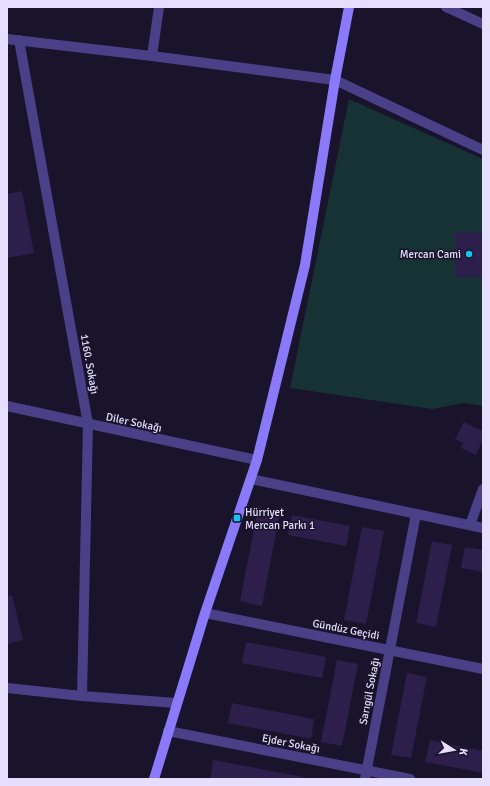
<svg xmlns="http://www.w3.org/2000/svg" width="490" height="786" font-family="Signika,sans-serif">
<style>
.green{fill:#163235}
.building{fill:#2d1f4b}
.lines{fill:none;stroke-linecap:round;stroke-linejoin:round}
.street{stroke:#4a4087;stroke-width:10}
.secondary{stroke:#8a7af9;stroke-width:10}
.poi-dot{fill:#14c5f4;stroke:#19132b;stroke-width:1.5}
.labels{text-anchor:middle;stroke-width:3;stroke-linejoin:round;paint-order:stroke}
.poi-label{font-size:11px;fill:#e5defd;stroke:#19132b;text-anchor:end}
.street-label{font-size:11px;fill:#e5defd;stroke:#19132b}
</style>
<rect width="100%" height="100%" fill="#19132b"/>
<path class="green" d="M 349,99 L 483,159 L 483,406 L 464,403 L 432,409 L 290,388 Z"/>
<g class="building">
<path d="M 22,191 L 34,253 L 7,258 L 7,194 Z"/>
<rect x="455" y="232" width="28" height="45"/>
<path d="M 464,422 L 483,431 L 483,439 L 476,455 L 461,448 L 463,443 L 455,439 Z"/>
<path d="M 258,508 L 280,512 L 262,606 L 240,601 Z"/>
<path d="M 292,515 L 350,526 L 346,546 L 288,535 Z"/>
<path d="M 362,527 L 384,531 L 366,624 L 344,620 Z"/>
<path d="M 432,541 L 452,545 L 436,627 L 416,623 Z"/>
<path d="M 465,547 L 483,550 L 483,572 L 461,568 Z"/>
<path d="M 12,595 L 23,640 L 7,644 L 7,596 Z"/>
<path d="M 246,642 L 326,657 L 322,678 L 242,663 Z"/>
<path d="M 337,660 L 358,664 L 342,746 L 321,742 Z"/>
<path d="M 407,673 L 427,677 L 411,758 L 391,755 Z"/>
<path d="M 232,703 L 314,719 L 311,739 L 228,723 Z"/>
<path d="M 430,740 L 483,751 L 483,773 L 425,762 Z"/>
<path d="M 213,760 L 304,777 L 303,779 L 210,779 Z"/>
</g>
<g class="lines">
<g class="street">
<path d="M 446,7 L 483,24"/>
<path d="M 7,39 L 152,56 L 335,80 L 483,150"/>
<path d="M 19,40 L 88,424 L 82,696"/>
<path d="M 152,56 L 159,7"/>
<path d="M 7,406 L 257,460"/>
<path d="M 251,479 L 483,528"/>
<path d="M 470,525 L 483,489"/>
<path d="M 205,613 L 483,669"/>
<path d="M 7,688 L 82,696 L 176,703"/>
<path d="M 168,731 L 410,779"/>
<path d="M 365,779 L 416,514"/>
</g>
<path class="secondary" d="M 154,779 L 205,613 L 257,460 L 305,265 L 335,80 L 349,7"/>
</g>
<g class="poi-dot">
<circle cx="469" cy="254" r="4"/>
<rect x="233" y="514" width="8" height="8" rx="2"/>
</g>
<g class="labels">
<g class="poi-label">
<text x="461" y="258">Mercan Cami</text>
<text x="245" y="516" text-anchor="start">Hürriyet<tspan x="245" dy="13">Mercan Parkı 1</tspan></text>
</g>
<g class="street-label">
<text transform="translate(90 364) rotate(80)" y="4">1160. Sokağı</text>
<text transform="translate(134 422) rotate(12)" y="4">Diler Sokağı</text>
<text transform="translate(346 629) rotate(11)" y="4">Gündüz Geçidi</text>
<text transform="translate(369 691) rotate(-79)" y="4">Sarıgül Sokağı</text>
<text transform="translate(291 743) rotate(11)" y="4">Ejder Sokağı</text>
</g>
</g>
<rect width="490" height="786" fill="none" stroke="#e5defd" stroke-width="16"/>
<g transform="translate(454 750) rotate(101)" stroke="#19132b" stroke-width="3" paint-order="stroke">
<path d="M0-3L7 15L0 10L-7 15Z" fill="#e5defd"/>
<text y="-6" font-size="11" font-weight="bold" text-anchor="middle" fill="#e5defd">K</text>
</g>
</svg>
